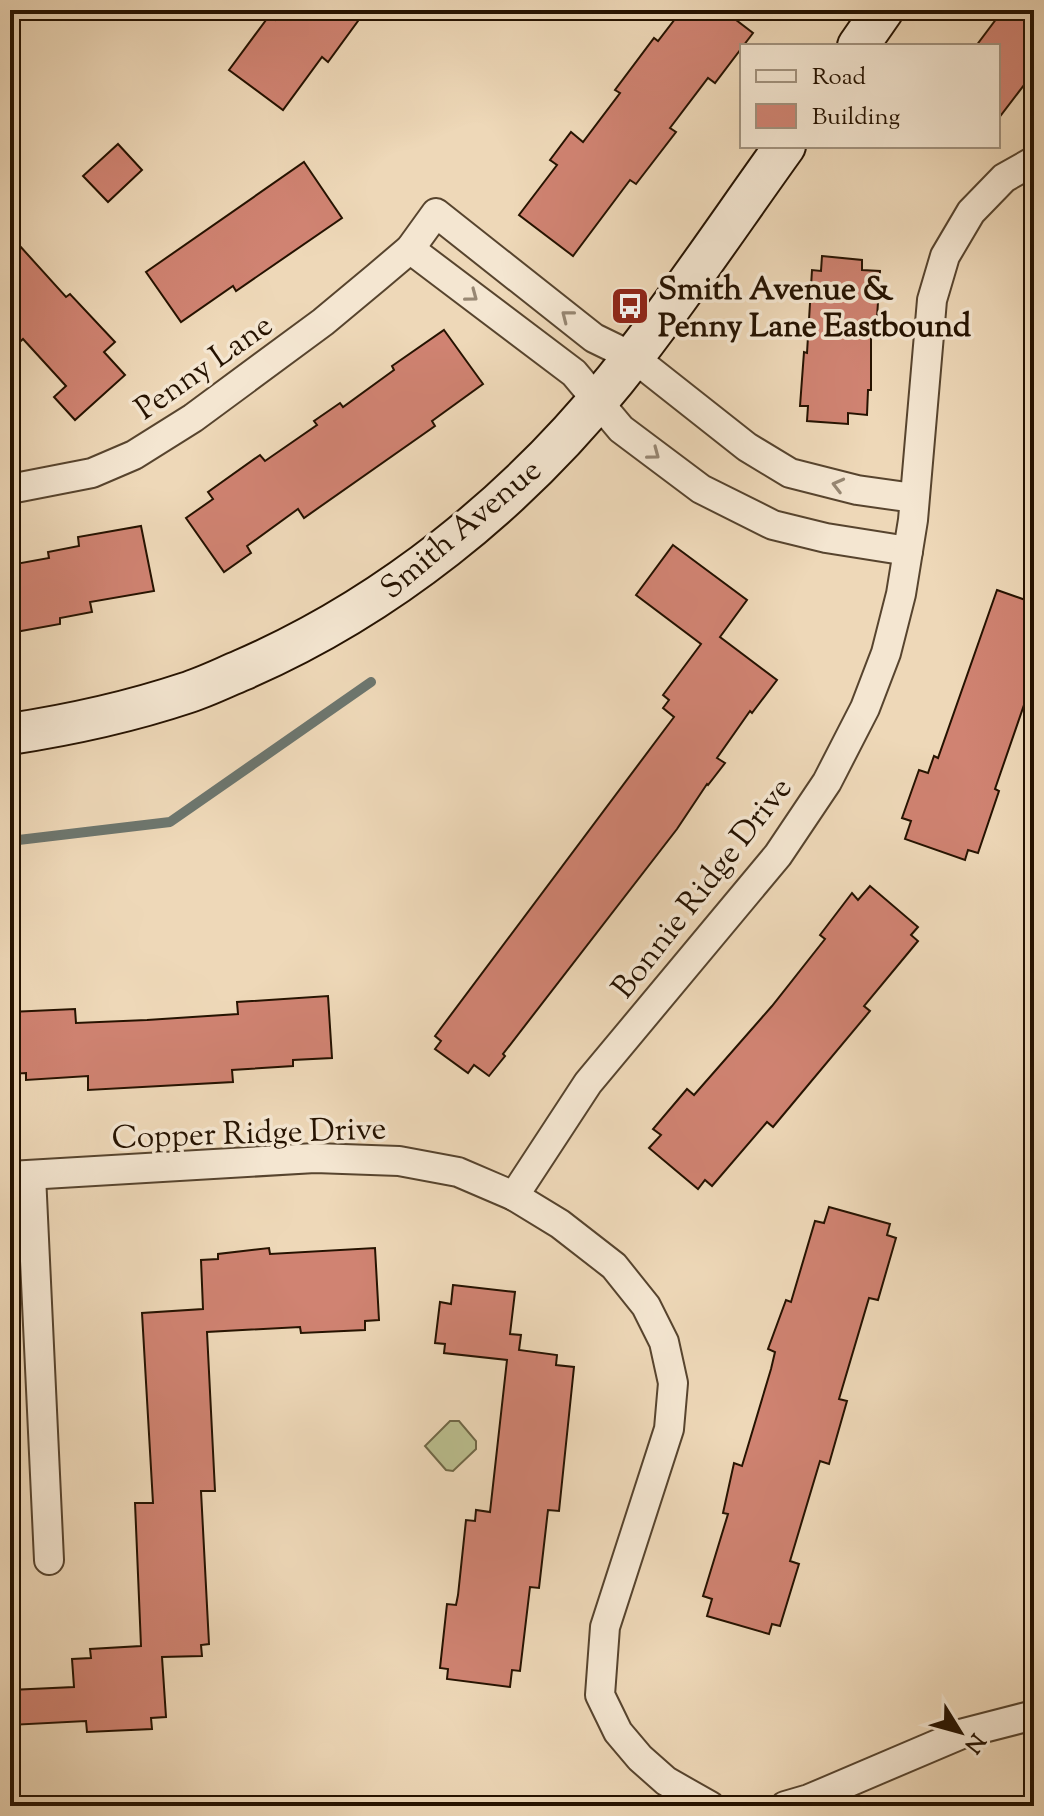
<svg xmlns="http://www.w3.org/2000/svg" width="1044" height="1816" font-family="'Sorts Mill Goudy',serif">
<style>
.green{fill:#babe8e;stroke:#706847;stroke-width:2}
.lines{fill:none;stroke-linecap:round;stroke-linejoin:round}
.stream{stroke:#6d766e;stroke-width:10}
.building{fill:#d08372;stroke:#251200;stroke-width:2}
.street-casing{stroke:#57442e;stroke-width:32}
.secondary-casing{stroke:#251200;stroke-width:44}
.street{stroke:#f4e6d1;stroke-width:28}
.secondary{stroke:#f4e6d1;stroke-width:40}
.oneway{stroke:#978773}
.labels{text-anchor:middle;stroke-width:7;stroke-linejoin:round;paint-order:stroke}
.poi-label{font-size:32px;font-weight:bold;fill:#251200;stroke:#f4e6d1;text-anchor:start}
.street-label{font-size:32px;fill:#251200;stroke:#f4e6d1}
</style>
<rect width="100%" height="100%" fill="#eed8b8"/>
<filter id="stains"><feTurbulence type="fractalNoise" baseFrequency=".0025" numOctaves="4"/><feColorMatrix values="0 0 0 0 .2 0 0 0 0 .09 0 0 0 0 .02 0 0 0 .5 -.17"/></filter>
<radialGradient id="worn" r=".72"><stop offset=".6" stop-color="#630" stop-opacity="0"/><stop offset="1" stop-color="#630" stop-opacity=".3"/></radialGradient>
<path class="green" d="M 450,1421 L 459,1421 L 476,1441 L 476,1449 L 453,1471 L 446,1470 L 425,1446 Z"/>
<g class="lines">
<path class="stream" d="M 10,841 L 170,822 L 371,682"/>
</g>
<g class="building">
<path d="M 283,10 L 366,10 L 328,62 L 322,57 L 283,110 L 229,70 L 269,16 L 275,20 Z"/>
<path d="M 682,10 L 723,10 L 753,33 L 715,83 L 708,78 L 670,128 L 676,132 L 636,184 L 630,180 L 573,256 L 519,215 L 557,165 L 550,160 L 571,132 L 583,142 L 620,93 L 615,90 L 654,38 L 658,41 Z"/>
<path d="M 1003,10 L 1034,10 L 1034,72 L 998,119 L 998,46 L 976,46 Z"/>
<path d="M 118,144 L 142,170 L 108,202 L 83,176 Z"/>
<path d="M 304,162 L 342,218 L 236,291 L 233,286 L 181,322 L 146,272 Z"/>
<path d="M 10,235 L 66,297 L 70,294 L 115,342 L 104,352 L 125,375 L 75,420 L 54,397 L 66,386 L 23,339 L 10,351 Z"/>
<path d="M 822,256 L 862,260 L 862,270 L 880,271 L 876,333 L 871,333 L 871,390 L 868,390 L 867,415 L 848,413 L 848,424 L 807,421 L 808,406 L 800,406 L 804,352 L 807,353 L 812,270 L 821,271 Z"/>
<path d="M 444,330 L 483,384 L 432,421 L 435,426 L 304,518 L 298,509 L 247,546 L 251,553 L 224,572 L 186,518 L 213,499 L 208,492 L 260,455 L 265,461 L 317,425 L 314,421 L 340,403 L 343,407 L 394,370 L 392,366 Z"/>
<path d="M 141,526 L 154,591 L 90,602 L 92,612 L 60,618 L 60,624 L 10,633 L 10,565 L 49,558 L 48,552 L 79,546 L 78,537 Z"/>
<path d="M 673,545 L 747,600 L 720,637 L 777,680 L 752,713 L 750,711 L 717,758 L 725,763 L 708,785 L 707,784 L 677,829 L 503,1054 L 505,1056 L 489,1076 L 474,1065 L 468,1073 L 435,1049 L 441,1041 L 435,1036 L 674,717 L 663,708 L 669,700 L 663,695 L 701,644 L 636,595 Z"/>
<path d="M 997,590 L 1034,603 L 1034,676 L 995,789 L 999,791 L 978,853 L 968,850 L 965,860 L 905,839 L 911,821 L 902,818 L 919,770 L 928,773 L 934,756 L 938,758 Z"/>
<path d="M 870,886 L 918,927 L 911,935 L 918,941 L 864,1006 L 870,1011 L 773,1127 L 767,1122 L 712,1186 L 705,1180 L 698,1189 L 649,1148 L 661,1135 L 653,1129 L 687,1089 L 694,1095 L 772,1006 L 825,939 L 820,935 L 852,893 L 858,900 Z"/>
<path d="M 328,996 L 332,1058 L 293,1060 L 293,1066 L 232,1070 L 233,1082 L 88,1090 L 88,1076 L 26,1080 L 26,1073 L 10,1074 L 10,1012 L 75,1009 L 76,1023 L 147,1020 L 238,1014 L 237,1002 Z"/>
<path d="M 829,1207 L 890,1224 L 887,1235 L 896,1238 L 878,1300 L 869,1298 L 839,1399 L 847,1401 L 829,1464 L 820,1461 L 790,1561 L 799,1564 L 780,1626 L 772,1624 L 769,1634 L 707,1616 L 712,1599 L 703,1596 L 728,1514 L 723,1513 L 734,1463 L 742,1466 L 771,1369 L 775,1352 L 768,1349 L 786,1300 L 791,1302 L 815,1221 L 824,1223 Z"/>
<path d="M 269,1248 L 270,1254 L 375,1248 L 379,1320 L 365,1321 L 365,1330 L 301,1333 L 300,1327 L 207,1332 L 215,1491 L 201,1491 L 209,1644 L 201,1645 L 202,1656 L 162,1657 L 166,1717 L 151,1718 L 152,1729 L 87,1732 L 86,1721 L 10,1725 L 10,1690 L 74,1687 L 72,1659 L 91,1658 L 90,1649 L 141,1646 L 135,1503 L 153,1503 L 142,1313 L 203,1309 L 201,1260 L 218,1259 L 218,1254 Z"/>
<path d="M 453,1285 L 515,1292 L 510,1334 L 521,1335 L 519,1350 L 557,1355 L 556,1365 L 574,1367 L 559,1511 L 548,1510 L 539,1588 L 530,1587 L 520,1671 L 512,1670 L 510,1687 L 447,1679 L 448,1669 L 440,1668 L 447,1604 L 456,1605 L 458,1595 L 466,1520 L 475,1521 L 476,1510 L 490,1512 L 507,1360 L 444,1353 L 445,1344 L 435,1343 L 440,1302 L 451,1304 Z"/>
</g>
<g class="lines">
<defs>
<g id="street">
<path d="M 410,249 L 574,373 L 621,429 L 701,489 L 773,525 L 826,538 L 908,551"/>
<path d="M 10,489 L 92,473 L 134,455 L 193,418 L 323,322 L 377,277 L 410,249 L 436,213 L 594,338 L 633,357 L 747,447 L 790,473 L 857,490 L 914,498"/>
<path d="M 31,1175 L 49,1560"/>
<path d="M 10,1176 L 315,1158 L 399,1161 L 458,1172 L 514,1196 L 560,1224 L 614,1266 L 646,1306 L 664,1342 L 673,1383 L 669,1429 L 605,1627 L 600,1695 L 618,1732 L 640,1758 L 666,1781 L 710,1806"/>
<path d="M 514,1196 L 588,1083 L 778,855 L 827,782 L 865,708 L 886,653 L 901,594 L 913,520 L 932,300 L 945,256 L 971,212 L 1004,178 L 1034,161"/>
<path d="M 785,1806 L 809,1799 L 964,1733 L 1034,1715"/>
</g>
<g id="secondary">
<path d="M 858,46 L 883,10"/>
<path d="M 10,734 C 69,725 129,712 186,693 C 205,687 223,678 242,670 C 387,607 516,503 615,380 C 675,305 729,224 785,146"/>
</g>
</defs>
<use href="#street" class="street-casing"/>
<use href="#secondary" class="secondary-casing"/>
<use href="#street" class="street"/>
<use href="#secondary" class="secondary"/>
</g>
<defs><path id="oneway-chevron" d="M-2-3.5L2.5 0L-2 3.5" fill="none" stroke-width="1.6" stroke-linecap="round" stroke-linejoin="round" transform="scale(2)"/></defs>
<g class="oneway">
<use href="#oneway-chevron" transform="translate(472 296) rotate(37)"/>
<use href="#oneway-chevron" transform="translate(567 316) rotate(-142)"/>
<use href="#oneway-chevron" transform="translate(654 454) rotate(37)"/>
<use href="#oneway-chevron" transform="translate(838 485) rotate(-166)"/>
</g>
<defs>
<symbol id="bus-square" viewBox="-11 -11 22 22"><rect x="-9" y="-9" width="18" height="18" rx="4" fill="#8f2418" stroke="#f4e6d1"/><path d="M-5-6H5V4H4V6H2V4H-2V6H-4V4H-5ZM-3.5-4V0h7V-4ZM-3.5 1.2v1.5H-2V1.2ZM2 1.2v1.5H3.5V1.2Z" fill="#fff"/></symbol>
</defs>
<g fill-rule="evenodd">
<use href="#bus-square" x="608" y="284" width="44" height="44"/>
</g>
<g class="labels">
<g class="poi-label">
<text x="658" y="299">Smith Avenue &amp;<tspan x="658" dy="37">Penny Lane Eastbound</tspan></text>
</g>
<g class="street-label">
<text transform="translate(203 366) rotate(-35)" y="11">Penny Lane</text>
<text transform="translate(460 528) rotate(-40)" y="11">Smith Avenue</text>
<text transform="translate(701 887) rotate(-52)" y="11">Bonnie Ridge Drive</text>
<text transform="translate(249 1132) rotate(-2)" y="11">Copper Ridge Drive</text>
</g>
</g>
<rect width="1044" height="1816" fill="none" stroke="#eed8b8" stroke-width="40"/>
<rect x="12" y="12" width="1020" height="1792" fill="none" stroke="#251200" stroke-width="4"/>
<rect x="20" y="20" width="1004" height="1776" fill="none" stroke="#251200" stroke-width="2"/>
<rect x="740" y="44" width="260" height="104" fill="#f4e6d1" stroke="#a1917d" stroke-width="2"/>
<rect x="756" y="70" width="40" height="12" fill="#f4e6d1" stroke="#a1917d" stroke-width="2"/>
<text x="812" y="84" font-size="24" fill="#251200">Road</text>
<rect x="756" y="104" width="40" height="24" fill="#d08372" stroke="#a1917d" stroke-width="2"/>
<text x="812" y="124" font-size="24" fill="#251200">Building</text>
<g transform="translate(960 1732) rotate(127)" stroke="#f4e6d1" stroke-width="6" paint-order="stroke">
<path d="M0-6L14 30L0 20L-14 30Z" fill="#251200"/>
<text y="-12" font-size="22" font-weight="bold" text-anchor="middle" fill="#251200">N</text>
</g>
<rect width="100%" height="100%" filter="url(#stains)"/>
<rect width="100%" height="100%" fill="url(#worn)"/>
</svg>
